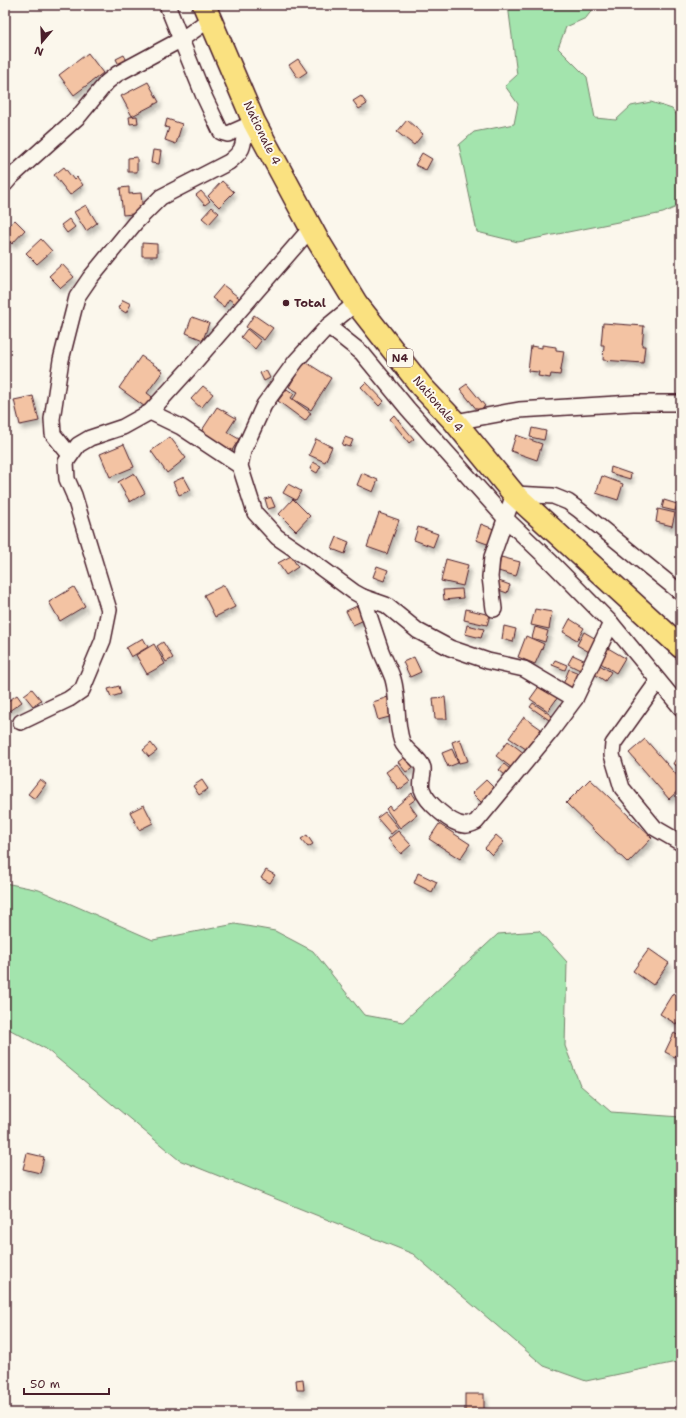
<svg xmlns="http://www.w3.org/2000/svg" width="686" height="1418" font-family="'Shantell Sans',sans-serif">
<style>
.green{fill:#a3e4ad;stroke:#76826c}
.building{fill:#f3c3a3;stroke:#4a1f2b;filter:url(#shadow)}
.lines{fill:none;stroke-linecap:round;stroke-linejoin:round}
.minor-casing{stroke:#4a1f2b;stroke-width:18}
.highway-casing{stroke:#4a1f2b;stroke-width:25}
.minor{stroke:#fbf7ec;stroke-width:15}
.highway{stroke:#fae180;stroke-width:22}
.poi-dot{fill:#4a1f2b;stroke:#fbf7ec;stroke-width:1.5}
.labels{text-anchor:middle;stroke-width:4;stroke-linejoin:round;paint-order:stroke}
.shield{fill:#fbf7ec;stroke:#7f6065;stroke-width:1}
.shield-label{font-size:11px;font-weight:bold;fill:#4a1f2b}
.street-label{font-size:12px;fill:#4a1f2b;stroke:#fbf7ec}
.poi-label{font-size:12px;font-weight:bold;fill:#4a1f2b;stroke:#fbf7ec;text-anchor:start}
</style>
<defs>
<filter id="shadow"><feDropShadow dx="2.5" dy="4.5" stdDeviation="2" flood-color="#0004"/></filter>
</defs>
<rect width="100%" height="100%" fill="#fbf7ec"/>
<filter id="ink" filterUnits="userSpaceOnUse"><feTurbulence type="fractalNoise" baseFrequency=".025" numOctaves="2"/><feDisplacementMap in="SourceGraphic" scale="8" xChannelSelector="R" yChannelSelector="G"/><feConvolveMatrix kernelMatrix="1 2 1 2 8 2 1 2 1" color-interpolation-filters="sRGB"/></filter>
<g filter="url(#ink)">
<g class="green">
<path d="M 508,5 L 596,5 L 586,18 L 566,27 L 558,48 L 587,77 L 595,118 L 616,120 L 631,106 L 651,102 L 672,109 L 681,120 L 681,205 L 663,213 L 518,242 L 477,232 L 459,145 L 474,132 L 514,124 L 518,104 L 505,86 L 517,75 Z"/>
<path d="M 5,883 L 39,890 L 153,940 L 235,924 L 275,931 L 313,951 L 364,1015 L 403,1022 L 498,934 L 539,931 L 567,962 L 565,1046 L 580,1085 L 611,1112 L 681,1117 L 681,1361 L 586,1381 L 544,1366 L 413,1254 L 179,1160 L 46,1049 L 5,1027 Z"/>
</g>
<g class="building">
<path d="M 88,53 L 103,73 L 74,95 L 59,75 Z"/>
<path d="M 124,55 L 130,67 L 122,71 L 116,59 Z"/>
<path d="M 298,59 L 307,72 L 298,78 L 289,65 Z"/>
<path d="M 148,82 L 159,102 L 132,116 L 121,96 Z"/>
<path d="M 361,96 L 367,104 L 359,109 L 353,101 Z"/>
<path d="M 137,116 L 138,123 L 130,124 L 129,117 Z"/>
<path d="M 167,119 L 182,124 L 176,144 L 165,140 L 169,128 L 165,127 Z"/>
<path d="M 407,120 L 423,134 L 414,145 L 397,132 Z"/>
<path d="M 153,150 L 161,151 L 159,164 L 151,163 Z"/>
<path d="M 422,153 L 432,159 L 426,170 L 415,165 Z"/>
<path d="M 137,157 L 137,172 L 128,172 L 128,158 Z"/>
<path d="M 64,167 L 74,180 L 77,177 L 83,185 L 70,195 L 54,175 Z"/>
<path d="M 222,181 L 234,192 L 219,207 L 208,196 Z"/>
<path d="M 129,187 L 129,194 L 141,193 L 143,213 L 123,215 L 120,188 Z"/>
<path d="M 201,191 L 210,201 L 205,205 L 196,195 Z"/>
<path d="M 86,205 L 97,223 L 86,231 L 74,212 Z"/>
<path d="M 212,207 L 219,213 L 209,224 L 202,218 Z"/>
<path d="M 69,219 L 75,227 L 67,233 L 61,225 Z"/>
<path d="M 15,220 L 25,230 L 12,244 L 5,237 L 5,229 Z"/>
<path d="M 41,239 L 52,251 L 37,264 L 26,253 Z"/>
<path d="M 142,243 L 157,244 L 157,256 L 142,256 Z"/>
<path d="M 62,264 L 74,277 L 61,288 L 49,276 Z"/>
<path d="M 223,285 L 242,300 L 238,306 L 229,299 L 224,307 L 212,298 Z"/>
<path d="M 123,300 L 131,304 L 126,313 L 118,308 Z"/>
<path d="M 254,315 L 273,328 L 264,340 L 246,327 Z"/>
<path d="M 192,317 L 209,323 L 203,340 L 186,333 Z"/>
<path d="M 603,323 L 644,326 L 642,346 L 645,346 L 643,363 L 603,360 L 604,345 L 601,345 Z"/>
<path d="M 247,329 L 261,341 L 255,349 L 241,337 Z"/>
<path d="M 542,345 L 556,347 L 556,350 L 564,351 L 560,375 L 551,374 L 550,378 L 538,376 L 539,372 L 528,371 L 531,346 L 542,348 Z"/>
<path d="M 141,356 L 163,371 L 147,393 L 155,399 L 148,409 L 119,388 Z"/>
<path d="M 304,361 L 331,378 L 311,410 L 293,399 L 298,392 L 289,387 Z"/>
<path d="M 266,370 L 270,378 L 264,381 L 260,373 Z"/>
<path d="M 366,382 L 384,401 L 379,406 L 361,387 Z"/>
<path d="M 467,384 L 485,406 L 478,411 L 460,389 Z"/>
<path d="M 203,386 L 213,394 L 201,408 L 191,399 Z"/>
<path d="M 287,389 L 294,394 L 291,398 L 311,413 L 305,421 L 278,401 Z"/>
<path d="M 33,396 L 39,421 L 20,425 L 14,400 Z"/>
<path d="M 217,407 L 236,418 L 227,432 L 239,439 L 228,457 L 197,438 Z"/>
<path d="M 394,415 L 414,439 L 409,443 L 390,419 Z"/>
<path d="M 532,428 L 546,431 L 544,440 L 530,437 Z"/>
<path d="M 516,435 L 542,444 L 537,460 L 511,451 Z"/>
<path d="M 170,437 L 186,458 L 167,473 L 151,451 Z"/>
<path d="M 345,437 L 353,440 L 350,447 L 342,445 Z"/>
<path d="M 316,439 L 332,447 L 325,462 L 309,455 Z"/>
<path d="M 124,444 L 134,467 L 110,477 L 100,454 Z"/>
<path d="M 313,462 L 321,466 L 317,473 L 310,469 Z"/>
<path d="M 611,467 L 631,474 L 630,479 L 610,473 Z"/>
<path d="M 134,473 L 145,493 L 130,502 L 118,482 Z"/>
<path d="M 362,473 L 378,480 L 373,492 L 357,485 Z"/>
<path d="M 602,476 L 623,484 L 618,500 L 596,493 Z"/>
<path d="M 184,477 L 191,490 L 179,495 L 173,482 Z"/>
<path d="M 288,484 L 301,491 L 296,500 L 283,493 Z"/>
<path d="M 271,497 L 275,507 L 268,509 L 265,499 Z"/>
<path d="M 293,499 L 310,516 L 296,531 L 279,514 Z"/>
<path d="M 664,500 L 677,504 L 675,511 L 662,508 Z"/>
<path d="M 658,509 L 675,513 L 672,526 L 656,522 Z"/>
<path d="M 379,513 L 399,520 L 387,554 L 367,547 Z"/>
<path d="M 481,524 L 499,531 L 493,546 L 476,540 Z"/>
<path d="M 418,527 L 438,534 L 433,547 L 414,540 Z"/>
<path d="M 337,537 L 349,542 L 345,554 L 332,549 Z"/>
<path d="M 291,556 L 298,567 L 286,575 L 278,563 Z"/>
<path d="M 501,557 L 520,562 L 516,576 L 498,571 Z"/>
<path d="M 446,559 L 468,565 L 463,586 L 441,581 Z"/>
<path d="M 377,566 L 388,570 L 384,581 L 373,577 Z"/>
<path d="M 499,581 L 510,585 L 507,593 L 496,589 Z"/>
<path d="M 224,585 L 235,607 L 215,617 L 204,595 Z"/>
<path d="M 74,587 L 85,606 L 60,621 L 49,602 Z"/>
<path d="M 462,589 L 463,598 L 444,600 L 443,590 Z"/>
<path d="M 357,606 L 364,620 L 353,625 L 346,611 Z"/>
<path d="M 466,609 L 490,615 L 487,625 L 464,620 Z"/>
<path d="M 535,609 L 552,612 L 549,629 L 531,625 Z"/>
<path d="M 570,619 L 584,628 L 577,640 L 563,632 Z"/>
<path d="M 467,625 L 484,629 L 481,638 L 465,634 Z"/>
<path d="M 504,626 L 516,629 L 513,642 L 502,639 Z"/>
<path d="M 535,627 L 548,631 L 545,642 L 532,638 Z"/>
<path d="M 584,632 L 598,640 L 591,653 L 577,645 Z"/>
<path d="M 526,636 L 544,644 L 535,664 L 518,657 Z"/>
<path d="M 143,638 L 148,647 L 131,657 L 126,648 Z"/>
<path d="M 163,642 L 173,658 L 166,662 L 157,646 Z"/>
<path d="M 154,644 L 165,664 L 147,674 L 136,655 Z"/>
<path d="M 608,648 L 625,658 L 616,673 L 599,662 Z"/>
<path d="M 573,655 L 588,662 L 584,672 L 568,664 Z"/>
<path d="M 414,657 L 421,672 L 410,677 L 403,662 Z"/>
<path d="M 555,660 L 567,665 L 565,670 L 552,665 Z"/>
<path d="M 598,664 L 611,672 L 605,681 L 593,673 Z"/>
<path d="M 569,669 L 581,674 L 574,692 L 562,687 Z"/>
<path d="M 540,685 L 558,697 L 548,711 L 530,699 Z"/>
<path d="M 119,686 L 121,694 L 111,697 L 108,689 Z"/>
<path d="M 32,689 L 41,700 L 33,706 L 24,695 Z"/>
<path d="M 17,695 L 22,702 L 9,711 L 5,703 Z"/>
<path d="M 388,697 L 393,716 L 378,720 L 373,702 Z"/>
<path d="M 445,697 L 447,719 L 435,719 L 433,698 Z"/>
<path d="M 533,703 L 555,718 L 552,722 L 530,707 Z"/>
<path d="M 524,717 L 541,729 L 526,749 L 509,738 Z"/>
<path d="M 460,739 L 468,761 L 459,763 L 452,742 Z"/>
<path d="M 645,739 L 681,780 L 681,788 L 669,799 L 629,753 Z"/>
<path d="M 508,741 L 524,753 L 512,768 L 496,756 Z"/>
<path d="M 151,743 L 157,751 L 149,757 L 143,750 Z"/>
<path d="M 452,749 L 458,763 L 448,767 L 442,753 Z"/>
<path d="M 681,749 L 681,768 L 673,764 Z"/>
<path d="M 406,756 L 414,767 L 406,772 L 398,762 Z"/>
<path d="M 397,764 L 410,782 L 399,790 L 386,772 Z"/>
<path d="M 504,764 L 510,769 L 505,775 L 499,770 Z"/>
<path d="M 40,779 L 46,784 L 35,799 L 28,794 Z"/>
<path d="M 590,779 L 652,838 L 628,863 L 566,803 Z"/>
<path d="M 202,780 L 208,789 L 199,795 L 193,786 Z"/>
<path d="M 486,780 L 498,792 L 484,805 L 472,793 Z"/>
<path d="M 412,793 L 416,799 L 409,804 L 417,815 L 400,828 L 386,809 L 389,806 L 392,810 Z"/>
<path d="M 144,805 L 153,823 L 139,830 L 130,812 Z"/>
<path d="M 385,812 L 398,828 L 391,834 L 377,818 Z"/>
<path d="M 439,824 L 470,844 L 460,859 L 429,839 Z"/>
<path d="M 398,831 L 411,845 L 401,854 L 388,839 Z"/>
<path d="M 307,835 L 313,844 L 308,847 L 301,839 Z"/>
<path d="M 496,835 L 504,842 L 492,855 L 485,848 Z"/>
<path d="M 266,870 L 275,875 L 270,883 L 261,878 Z"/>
<path d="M 418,873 L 437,882 L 432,892 L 414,883 Z"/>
<path d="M 649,949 L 669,963 L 653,985 L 633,971 Z"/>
<path d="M 673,993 L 681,999 L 681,1016 L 676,1024 L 660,1014 Z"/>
<path d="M 674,1033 L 681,1037 L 681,1044 L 675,1057 L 665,1052 Z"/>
<path d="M 27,1153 L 44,1157 L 40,1173 L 23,1169 Z"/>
<path d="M 303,1379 L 304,1390 L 297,1390 L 296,1380 Z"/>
<rect x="465" y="1394" width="19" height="19"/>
</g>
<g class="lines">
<defs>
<g id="minor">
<path d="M 167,5 L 203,94 L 221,132 L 228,134 L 253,123"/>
<path d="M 5,184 L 11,177 L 79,116 L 107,82 L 117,74 L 182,39 L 210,19"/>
<path d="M 356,303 L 328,326 L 296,361 L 264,405 L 243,451 L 240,466 L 255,513 L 277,537 L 309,559 L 354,592 L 363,597 L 386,605 L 418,631 L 450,648 L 488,661 L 524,669 L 575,699"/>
<path d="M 328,326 L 362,353 L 408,409 L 505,518 L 551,562 L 611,623 L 681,708"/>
<path d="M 150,412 L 181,427 L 240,466"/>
<path d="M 455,422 L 519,410 L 633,403 L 681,403"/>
<path d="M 70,455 L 53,434 L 52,419 L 61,360 L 77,297 L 90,278 L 135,223 L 161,197 L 229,162 C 245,149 243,146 245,127"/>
<path d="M 363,597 C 369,615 375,633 381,651 C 385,661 390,670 393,679 C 399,700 395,722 402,742 C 406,752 421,759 423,768 C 424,774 420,781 422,789 C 426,802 451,824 464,825 C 468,826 472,824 476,822 L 552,730 L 575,699 L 611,623"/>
<path d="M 494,609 L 490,577 L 492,557 L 514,494 L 553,496 L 568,502 L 579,510 L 681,593"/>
<path d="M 658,681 L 613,744 L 612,755 L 622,788 L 655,828 L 681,843"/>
<path d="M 21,722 L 69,699 L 82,690 L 103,640 L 109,610 L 74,495 L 67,479 L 66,462 L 78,445 L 90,438 L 123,427 L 150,412 L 188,370 L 311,228"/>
</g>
<path id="highway" d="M 204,5 L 254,122 L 317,239 L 356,303 L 422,387 L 455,422 L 514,494 L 681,647"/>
</defs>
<use href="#minor" class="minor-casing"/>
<use href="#highway" class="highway-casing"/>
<use href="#minor" class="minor"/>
<use href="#highway" class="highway"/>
</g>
</g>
<circle class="poi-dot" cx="286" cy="303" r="4"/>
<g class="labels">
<rect class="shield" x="387" y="349" width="26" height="18" rx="3"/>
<g class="shield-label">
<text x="400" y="362">N4</text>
</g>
<g class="street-label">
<text transform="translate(262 133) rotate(64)" y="4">Nationale 4</text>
<text transform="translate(438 404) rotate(49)" y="4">Nationale 4</text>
</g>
<g class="poi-label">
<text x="294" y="307">Total</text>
</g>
</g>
<rect width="686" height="1418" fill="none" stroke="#fbf7ec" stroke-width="20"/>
<rect x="10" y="10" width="666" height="1398" fill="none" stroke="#4a1f2b" stroke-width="1.5" filter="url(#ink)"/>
<g transform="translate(42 42) rotate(199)" stroke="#fbf7ec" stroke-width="3" paint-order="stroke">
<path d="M0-3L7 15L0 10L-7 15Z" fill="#4a1f2b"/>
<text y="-6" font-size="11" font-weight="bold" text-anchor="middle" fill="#4a1f2b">N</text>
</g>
<path d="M24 1388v6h85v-6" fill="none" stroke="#4a1f2b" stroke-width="2"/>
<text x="30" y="1388" font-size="12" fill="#4a1f2b" stroke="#fbf7ec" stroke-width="3" paint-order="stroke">50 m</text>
</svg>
